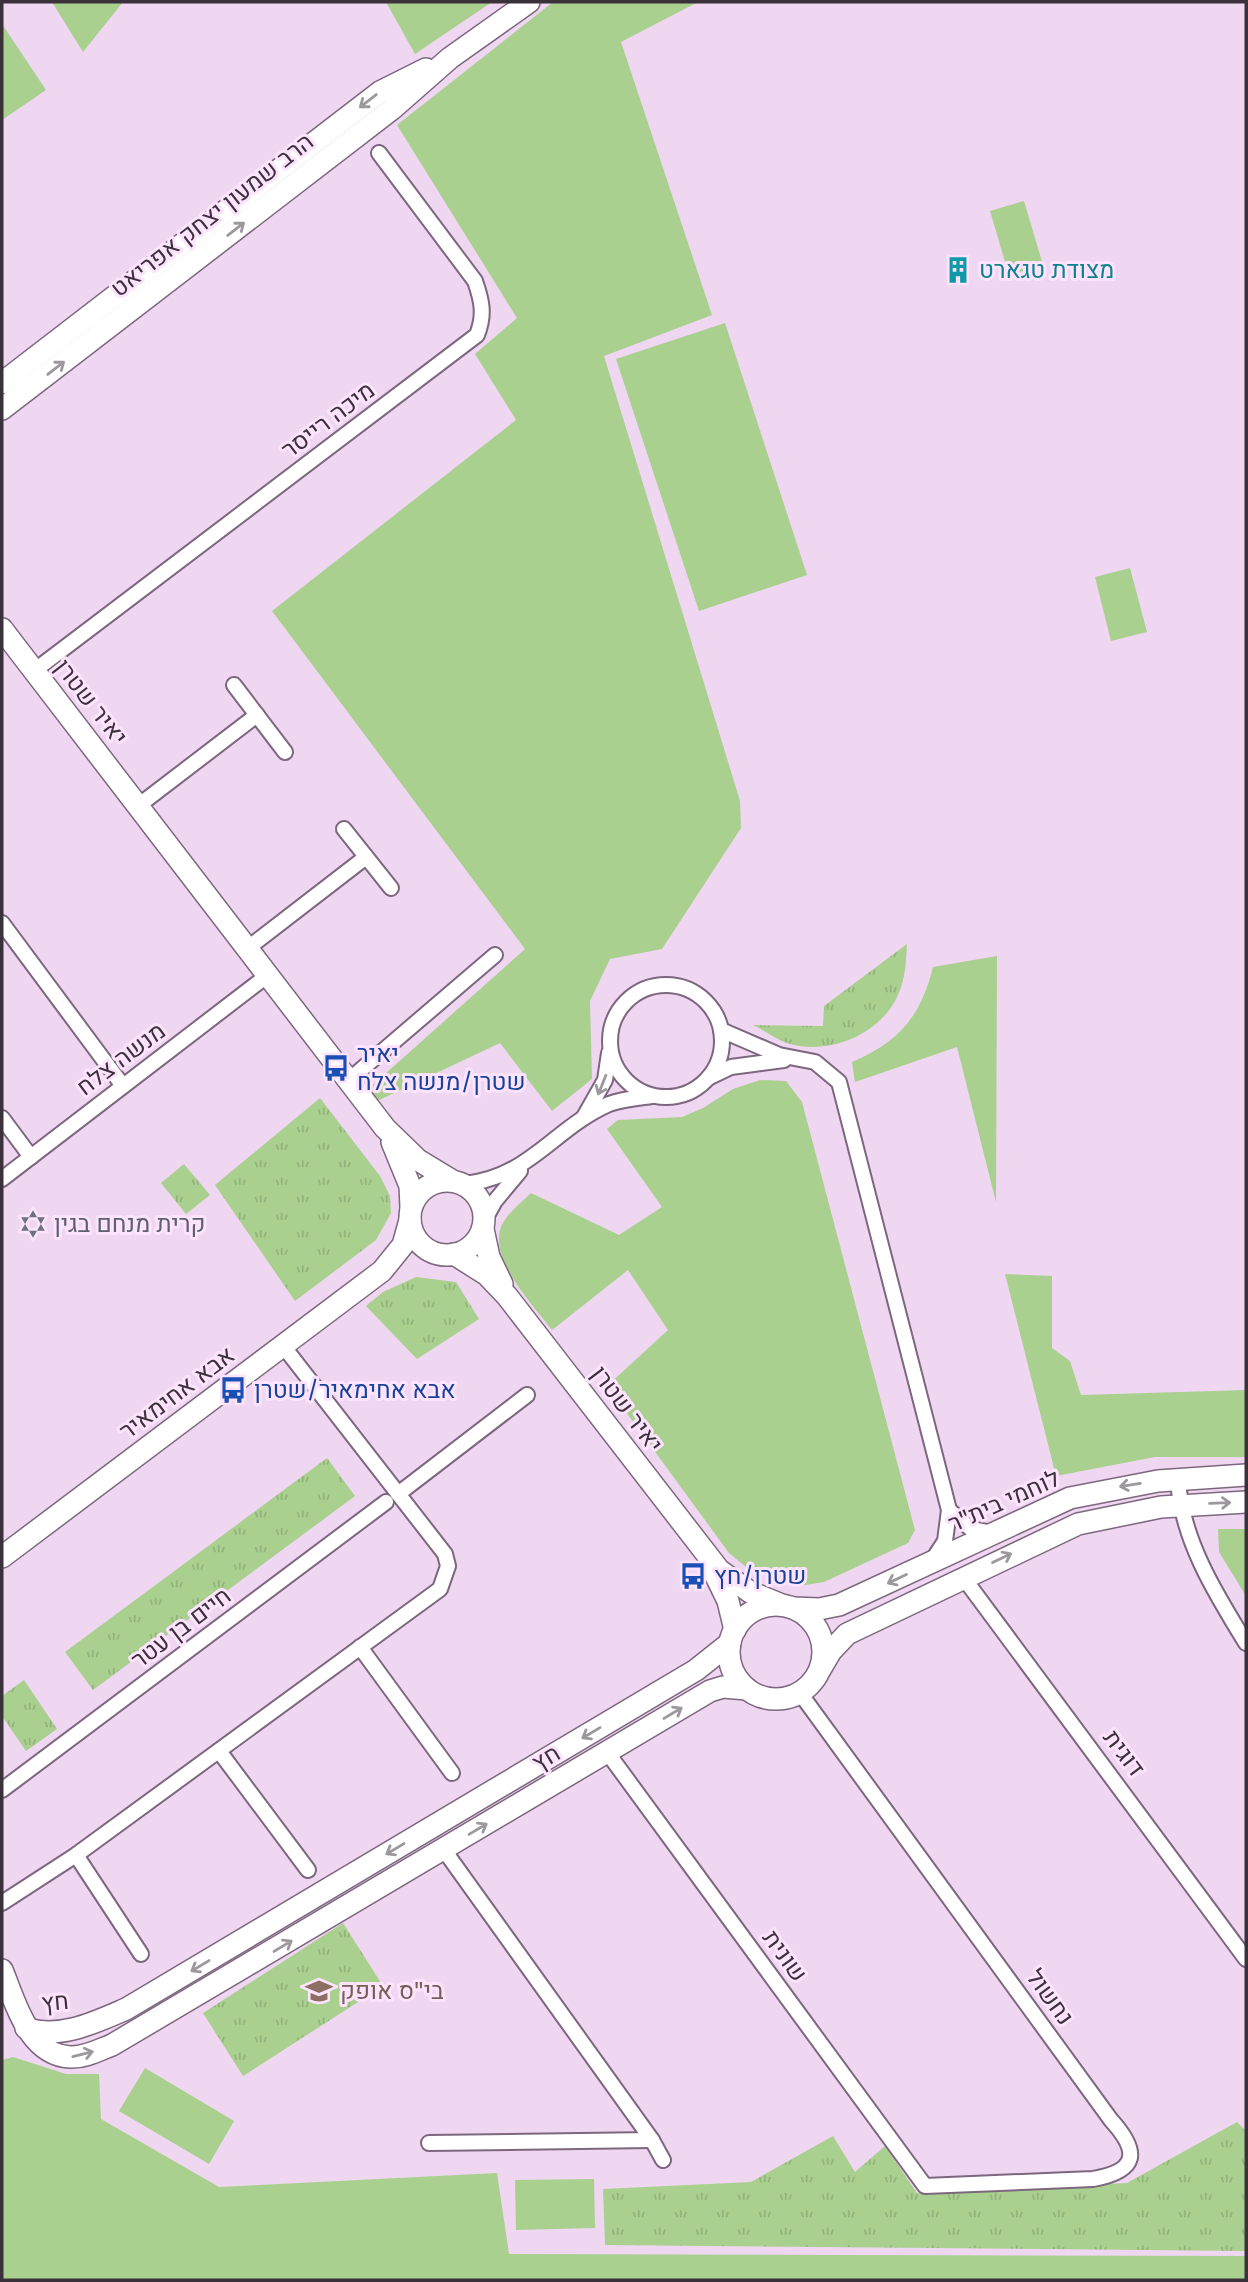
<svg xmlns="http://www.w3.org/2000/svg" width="1248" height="2282" font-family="'Fira Sans',Heebo,sans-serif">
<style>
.grass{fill:#a9d08e}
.park{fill:url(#park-tufts)}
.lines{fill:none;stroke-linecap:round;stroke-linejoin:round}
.street-casing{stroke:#7d677f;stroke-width:18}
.secondary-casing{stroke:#7d677f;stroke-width:24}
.street{stroke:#fff;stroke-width:14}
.secondary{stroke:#fff;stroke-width:21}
.oneway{stroke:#9d989d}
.labels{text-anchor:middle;stroke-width:6;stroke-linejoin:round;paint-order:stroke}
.street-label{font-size:24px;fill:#3b313b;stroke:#fde3fe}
.culture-label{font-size:24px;fill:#0d838f;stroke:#fde3fe;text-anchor:start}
.transit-label{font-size:24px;fill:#164399;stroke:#fde3fe;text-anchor:start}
.worship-label{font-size:24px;fill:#5b616d;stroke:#fde3fe;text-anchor:start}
.education-label{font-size:24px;fill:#785e54;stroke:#fde3fe;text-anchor:start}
</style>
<defs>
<pattern id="park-tufts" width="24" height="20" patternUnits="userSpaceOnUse" patternTransform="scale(1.75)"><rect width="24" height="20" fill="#a9d08e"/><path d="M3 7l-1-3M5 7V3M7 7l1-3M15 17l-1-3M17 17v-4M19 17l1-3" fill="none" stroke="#92b37b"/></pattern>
</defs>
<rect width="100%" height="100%" fill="#efd6f1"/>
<g class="grass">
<path d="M 52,2 L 123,2 L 83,52 Z"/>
<path d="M 386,2 L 492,2 L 415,54 Z"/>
<path d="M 553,2 L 698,2 L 621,42 L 712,315 L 604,356 L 740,801 L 741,828 L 662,949 L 610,959 L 590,1001 L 592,1079 L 552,1111 L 500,1043 L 375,1102 L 366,1091 L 525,949 L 272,611 L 516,420 L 475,354 L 517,318 L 397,125 Z"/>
<path d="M 2,24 L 46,90 L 2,120 Z"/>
<path d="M 1024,201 L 1043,265 L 1009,275 L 990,211 Z"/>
<path d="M 725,323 L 807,575 L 699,611 L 616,359 Z"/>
<path d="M 1130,568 L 1147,632 L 1111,641 L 1095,577 Z"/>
<path d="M 997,956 L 996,1202 L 957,1047 L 855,1082 L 852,1062 C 899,1042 921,1016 933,967 Z"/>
<path d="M 760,1080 L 786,1081 L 802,1102 L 915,1530 L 908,1543 L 824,1582 L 805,1585 L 746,1567 L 729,1553 L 607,1386 L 668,1330 L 628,1270 L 552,1330 C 533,1305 483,1254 504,1221 C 510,1211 522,1202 531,1193 L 619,1235 L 662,1207 L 607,1129 L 618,1120 L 682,1117 L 703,1108 L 733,1089 Z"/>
<path d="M 1005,1274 L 1052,1276 L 1052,1348 L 1070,1361 L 1081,1395 L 1246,1390 L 1246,1457 L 1155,1457 L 1056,1476 Z"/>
<path d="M 1218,1529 L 1246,1529 L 1246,1596 L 1219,1552 Z"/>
<path d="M 13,2057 L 66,2074 L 99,2074 L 101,2119 L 219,2187 L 497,2173 L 509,2254 L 1246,2256 L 1246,2280 L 2,2279 L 2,2060 Z"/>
<path d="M 145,2068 L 234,2121 L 209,2164 L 119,2111 Z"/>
<path d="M 594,2179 L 595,2228 L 516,2230 L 515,2180 Z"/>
</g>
<g class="park">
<path d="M 907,944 C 906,958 906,973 901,987 C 887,1032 831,1057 787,1043 C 775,1039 764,1030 753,1025 L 823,1026 L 824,1006 Z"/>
<path d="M 320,1098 L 380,1176 L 390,1196 L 391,1213 L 376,1240 L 295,1301 L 215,1185 Z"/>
<path d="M 184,1164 L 210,1195 L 186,1214 L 161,1183 Z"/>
<path d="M 416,1277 L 456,1282 L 479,1319 L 417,1359 L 366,1306 L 383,1292 Z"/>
<path d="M 327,1458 L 355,1496 L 93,1690 L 65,1652 Z"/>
<path d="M 24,1680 L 57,1729 L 26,1751 L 2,1716 L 2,1696 Z"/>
<path d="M 343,1923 L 383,1986 L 243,2076 L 203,2013 Z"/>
<path d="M 1237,2122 L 1246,2131 L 1246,2251 L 605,2245 L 603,2189 L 751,2182 L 833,2136 L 855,2172 L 885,2146 L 917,2193 L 1127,2183 Z"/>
</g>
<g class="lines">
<defs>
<g id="street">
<path d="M 34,671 L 477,335 C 485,315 482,301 475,281 L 379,153"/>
<path d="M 234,685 L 285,752"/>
<path d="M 138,806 L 257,715"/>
<path d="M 344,829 L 391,888"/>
<path d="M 2,923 L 123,1086"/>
<path d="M 248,948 L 366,857"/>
<circle cx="666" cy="1041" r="56"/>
<path d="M 721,1030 L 779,1055 L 815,1062 L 839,1082 L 949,1510 L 945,1541 L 932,1561"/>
<path d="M 708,1078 L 731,1067 L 784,1060"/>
<path d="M 349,1080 L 495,955"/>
<path d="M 584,1117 L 605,1080 L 609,1053"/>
<path d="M 2,1118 L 31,1157"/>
<path d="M 2,1179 L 268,975"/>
<path d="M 464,1184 C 529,1178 554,1128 609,1104 C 623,1099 637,1098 652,1096"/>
<path d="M 484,1221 L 495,1201 L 520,1171"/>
<path d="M 1178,1479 C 1181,1538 1215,1593 1246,1643"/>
<path d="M 398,1494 L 527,1395"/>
<path d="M 949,1510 L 971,1529 L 993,1533"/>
<path d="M 963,1577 L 1246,1959"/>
<path d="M 360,1647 L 452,1773"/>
<path d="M 219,1751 L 308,1870"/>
<path d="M 607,1752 L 925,2186 L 1093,2179 C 1138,2171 1140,2152 1111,2120 L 800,1693"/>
<path d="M 2,1790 L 386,1502"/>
<path d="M 444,1850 L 652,2140 L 663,2160"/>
<path d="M 76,1855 L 141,1954"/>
<path d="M 2,1903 L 76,1855 L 440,1589 L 448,1566 L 445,1554 L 284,1347"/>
<path d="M 429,2143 L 652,2140"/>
</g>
<g id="secondary">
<path d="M 2,383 L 380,92 L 426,69"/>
<path d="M 2,409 L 392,109 L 450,58 L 529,2"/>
<path d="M 2,629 L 385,1128 L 418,1160 L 451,1180"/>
<path d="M 392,1142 L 410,1186 L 411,1207"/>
<circle cx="447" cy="1218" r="37"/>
<path d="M 483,1229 L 489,1257 L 502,1284"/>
<path d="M 454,1254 L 487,1275 L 507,1296 L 719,1570 L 750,1592 L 782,1605"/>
<path d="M 2,1557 L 382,1271 L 403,1245 L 410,1220"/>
<path d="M 712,1568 L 728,1601 L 735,1630"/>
<circle cx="776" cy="1652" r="47"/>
<path d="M 793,1608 L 819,1609 L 839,1605 L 1070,1498 L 1158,1481 L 1246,1475"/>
<path d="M 821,1668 L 831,1651 L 847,1634 L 1078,1524 L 1161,1507 L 1246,1502"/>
<path d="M 2,1970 C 15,2001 28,2055 70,2057 C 84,2058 99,2050 112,2045 L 710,1691 L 723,1687 L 747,1689"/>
<path d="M 26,2028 C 59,2040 96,2022 126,2009 L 696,1670 L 730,1643"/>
</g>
</defs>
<use href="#street" class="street-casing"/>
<use href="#secondary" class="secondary-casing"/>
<use href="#street" class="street"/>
<use href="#secondary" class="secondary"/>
</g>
<defs><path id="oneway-shaft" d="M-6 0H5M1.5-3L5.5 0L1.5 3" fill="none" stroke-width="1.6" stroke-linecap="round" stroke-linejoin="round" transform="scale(1.75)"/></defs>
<g class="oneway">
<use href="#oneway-shaft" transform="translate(368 101) rotate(142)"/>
<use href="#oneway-shaft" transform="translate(236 229) rotate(-38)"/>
<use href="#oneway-shaft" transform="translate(56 368) rotate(-38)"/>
<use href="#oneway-shaft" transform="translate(602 1085) rotate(112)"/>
<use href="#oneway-shaft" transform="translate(1130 1485) rotate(171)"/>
<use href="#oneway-shaft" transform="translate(1220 1503) rotate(-2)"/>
<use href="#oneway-shaft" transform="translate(1002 1558) rotate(-26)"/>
<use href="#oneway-shaft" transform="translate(897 1579) rotate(154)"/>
<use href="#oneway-shaft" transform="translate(673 1713) rotate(-31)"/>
<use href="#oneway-shaft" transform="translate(591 1733) rotate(149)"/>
<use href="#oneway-shaft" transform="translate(478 1829) rotate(-31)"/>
<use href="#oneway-shaft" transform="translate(395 1849) rotate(149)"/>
<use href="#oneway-shaft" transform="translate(283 1946) rotate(-31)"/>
<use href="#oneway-shaft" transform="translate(200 1966) rotate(149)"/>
<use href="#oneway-shaft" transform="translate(83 2054) rotate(-14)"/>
</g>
<defs>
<symbol id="building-bare" viewBox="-9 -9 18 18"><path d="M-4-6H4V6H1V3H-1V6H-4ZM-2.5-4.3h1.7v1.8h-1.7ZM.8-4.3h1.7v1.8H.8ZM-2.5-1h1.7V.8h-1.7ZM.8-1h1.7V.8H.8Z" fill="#0f9aa8" stroke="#fde3fe" stroke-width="2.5" paint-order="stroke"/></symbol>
<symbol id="bus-bare" viewBox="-9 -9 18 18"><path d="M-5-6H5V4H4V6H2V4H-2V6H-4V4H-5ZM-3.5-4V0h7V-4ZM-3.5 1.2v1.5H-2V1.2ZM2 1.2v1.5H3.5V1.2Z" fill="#1a4fb4" stroke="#fde3fe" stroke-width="2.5" paint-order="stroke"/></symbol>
<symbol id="synagogue-bare" viewBox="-9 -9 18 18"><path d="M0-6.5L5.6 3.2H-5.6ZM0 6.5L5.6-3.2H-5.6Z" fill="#6b7280" stroke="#fde3fe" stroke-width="2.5" paint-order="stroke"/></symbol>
<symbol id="school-bare" viewBox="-9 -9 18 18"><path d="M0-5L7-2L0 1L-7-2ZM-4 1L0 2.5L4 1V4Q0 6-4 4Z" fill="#8d6e63" stroke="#fde3fe" stroke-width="2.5" paint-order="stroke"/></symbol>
</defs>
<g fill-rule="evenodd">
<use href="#building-bare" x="939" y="251" width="38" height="38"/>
<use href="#bus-bare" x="317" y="1049" width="38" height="38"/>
<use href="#synagogue-bare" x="14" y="1205" width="38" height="38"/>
<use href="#bus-bare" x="214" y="1371" width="38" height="38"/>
<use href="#bus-bare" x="674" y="1557" width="38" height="38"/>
<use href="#school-bare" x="300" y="1972" width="38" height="38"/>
</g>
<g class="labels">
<g class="street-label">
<text transform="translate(212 215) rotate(-38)" y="8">הרב שמעון יצחק אפריאט</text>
<text transform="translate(328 420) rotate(-37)" y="8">מיכה רייסר</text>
<text transform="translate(91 702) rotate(52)" y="8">יאיר שטרן</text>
<text transform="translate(121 1059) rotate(-37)" y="8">מנשה צלח</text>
<text transform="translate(177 1393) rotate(-37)" y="8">אבא אחימאיר</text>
<text transform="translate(627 1409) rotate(53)" y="8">יאיר שטרן</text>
<text transform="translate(1004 1501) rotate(-24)" y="8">לוחמי בית"ר</text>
<text transform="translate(181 1628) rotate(-37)" y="8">חיים בן עטר</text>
<text transform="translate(1124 1753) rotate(53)" y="8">דוגית</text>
<text transform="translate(546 1758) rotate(-31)" y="8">חץ</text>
<text transform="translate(785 1956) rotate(54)" y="8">שונית</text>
<text transform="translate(1050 1997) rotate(54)" y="8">נחשול</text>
<text transform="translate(55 2002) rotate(-5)" y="8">חץ</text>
</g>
<g class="culture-label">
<text x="979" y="278">מצודת טגארט</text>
</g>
<g class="transit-label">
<text x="357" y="1062">יאיר<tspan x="357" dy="28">שטרן/מנשה צלח</tspan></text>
<text x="254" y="1398">אבא אחימאיר/שטרן</text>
<text x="714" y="1584">שטרן/חץ</text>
</g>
<g class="worship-label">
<text x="54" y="1232">קרית מנחם בגין</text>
</g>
<g class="education-label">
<text x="340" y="1999">בי"ס אופק</text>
</g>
</g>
<rect width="1248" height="2282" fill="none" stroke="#3b313b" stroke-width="7"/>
</svg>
